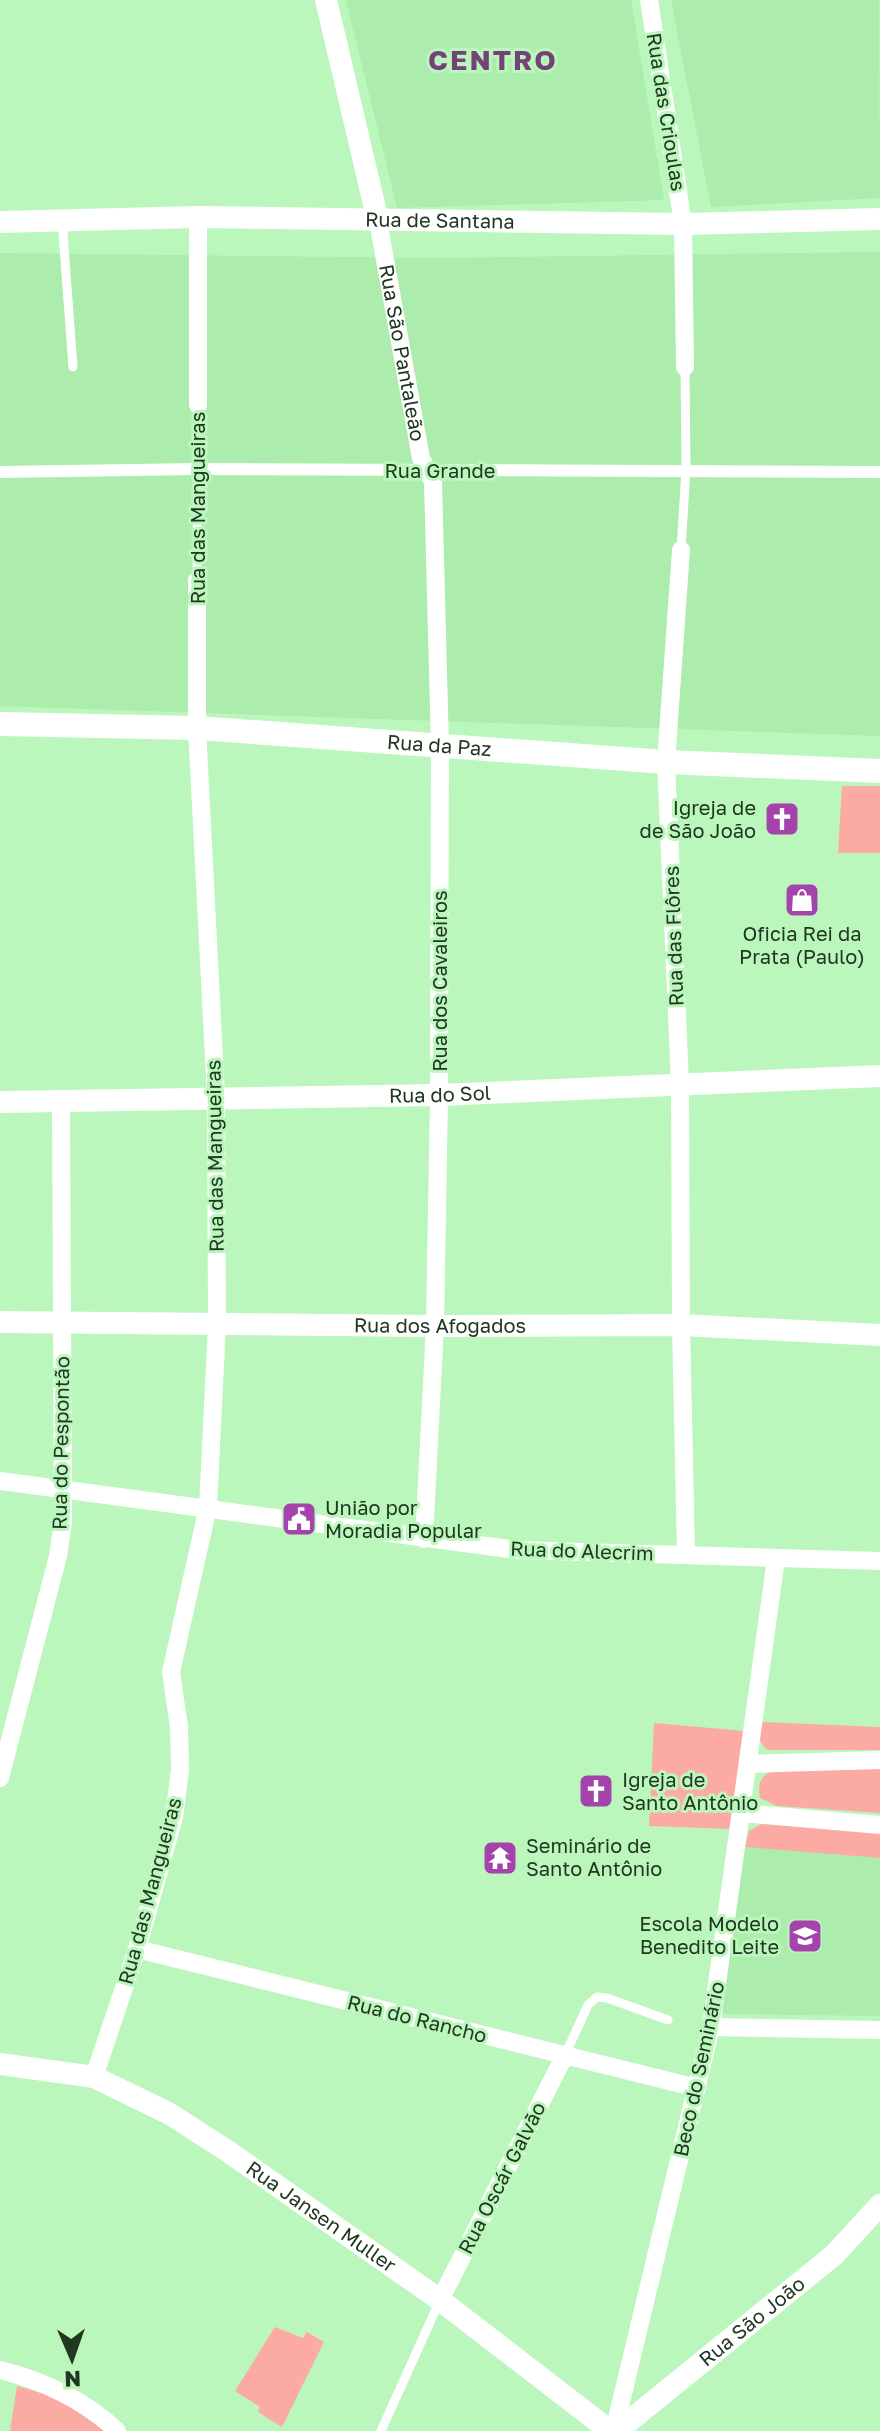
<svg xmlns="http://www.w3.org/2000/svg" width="880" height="2431" font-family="'Golos Text',sans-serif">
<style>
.built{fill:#acecad}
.green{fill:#fcaba4}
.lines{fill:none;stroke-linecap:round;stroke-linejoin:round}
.service{stroke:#fff;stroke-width:9}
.pedestrian{stroke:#fff;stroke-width:12}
.minor{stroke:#fff;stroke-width:18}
.tertiary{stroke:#fff;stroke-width:22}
.secondary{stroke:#fff;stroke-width:24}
.labels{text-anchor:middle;stroke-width:6;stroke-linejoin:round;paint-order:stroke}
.street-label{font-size:20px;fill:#203721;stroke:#bbf6bc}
.poi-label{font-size:20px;fill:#203721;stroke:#bbf6bc;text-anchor:start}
.district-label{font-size:28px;font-weight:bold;letter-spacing:2px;fill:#734276;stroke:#bbf6bc}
</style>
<rect width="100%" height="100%" fill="#bbf6bc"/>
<g class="built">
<path d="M 346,0 L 631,0 L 664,200 L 397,208 Z"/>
<path d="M 671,0 L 879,0 L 880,198 L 711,207 Z"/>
<path d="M 880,252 L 880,736 L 0,706 L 0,253 L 436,258 Z"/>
<path d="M 745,1847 L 880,1858 L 880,2016 L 717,2014 Z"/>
</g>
<g class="green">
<path d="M 842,786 L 880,786 L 880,853 L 838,853 Z"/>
<path d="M 761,1722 L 880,1727 L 880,1750 L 768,1750 C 757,1742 759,1734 761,1722 Z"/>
<path d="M 654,1723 L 744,1731 L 730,1829 L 649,1826 Z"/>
<path d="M 880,1769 L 880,1813 L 777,1806 L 760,1798 C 757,1784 761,1773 775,1771 Z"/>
<path d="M 761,1824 L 880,1833 L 880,1858 L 745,1847 L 749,1831 Z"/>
<path d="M 275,2327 L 303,2338 L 307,2332 L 324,2342 L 282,2427 L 258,2412 L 260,2407 L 235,2391 Z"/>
<path d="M 17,2386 L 58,2398 L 105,2431 L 10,2431 Z"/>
</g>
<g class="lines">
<g class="service">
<path d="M 62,220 L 73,367"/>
<path d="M 681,550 L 686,470 L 685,367"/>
<path d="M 197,580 L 198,405"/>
<path d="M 565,2055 L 588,2005 L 597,1997 L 607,1998 L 668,2020"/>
<path d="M 381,2431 L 440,2300"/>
</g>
<path class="pedestrian" d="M 0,472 L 198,469 L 880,472"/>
<g class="minor">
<path d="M 649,0 L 683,224 L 685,367"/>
<path d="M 198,217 L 198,405"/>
<path id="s1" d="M 378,221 L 421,458 L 433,482 L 440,747 L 439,1095 L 435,1326 L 424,1539"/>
<path d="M 681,550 L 666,762 L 680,1084 L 681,1325 L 686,1554"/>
<path d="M 0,1481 L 516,1550 L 880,1561"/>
<path d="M 748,1764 L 880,1760"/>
<path d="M 0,1778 L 58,1556 L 63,1522 L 61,1101"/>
<path d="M 741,1813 L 880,1825"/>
<path d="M 137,1949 L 697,2088"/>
<path d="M 711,2027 L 880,2030"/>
<path d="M 94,2077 L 137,1949 L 174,1817 L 180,1770 L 179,1727 L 171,1672 L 208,1507 L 217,1324 L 216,1097 L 197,728 L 197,580"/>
<path d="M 440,2300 L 565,2055"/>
<path d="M 0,2370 C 42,2380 86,2401 117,2431"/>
<path d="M 614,2431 L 711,2027 L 776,1559"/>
</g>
<g class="tertiary">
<path d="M 326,0 L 378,221"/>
<path id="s2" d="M 0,222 L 198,217 L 683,224 L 880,219"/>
<path id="s3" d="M 0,1102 L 439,1095 L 880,1076"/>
<path id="s4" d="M 0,1322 L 435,1326 L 681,1325 L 880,1335"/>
<path id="s5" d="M 0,2064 L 94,2077 L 170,2114 L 226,2150 L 440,2300 L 610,2431"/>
<path id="s6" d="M 617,2431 L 834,2255 L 880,2205"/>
</g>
<path class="secondary" id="s7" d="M 0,724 L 197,728 L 666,762 L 880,771"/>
</g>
<defs>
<symbol id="church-square" viewBox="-11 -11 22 22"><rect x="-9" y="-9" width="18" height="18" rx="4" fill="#a443ab" stroke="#bbf6bc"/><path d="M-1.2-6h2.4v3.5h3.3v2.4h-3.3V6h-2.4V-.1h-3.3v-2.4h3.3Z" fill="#fff"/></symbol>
<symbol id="shop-square" viewBox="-11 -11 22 22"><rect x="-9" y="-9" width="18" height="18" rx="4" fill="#a443ab" stroke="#bbf6bc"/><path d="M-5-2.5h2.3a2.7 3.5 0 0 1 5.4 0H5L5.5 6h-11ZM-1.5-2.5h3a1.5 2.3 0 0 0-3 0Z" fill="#fff"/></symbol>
<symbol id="civic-square" viewBox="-11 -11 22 22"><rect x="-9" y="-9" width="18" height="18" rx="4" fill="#a443ab" stroke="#bbf6bc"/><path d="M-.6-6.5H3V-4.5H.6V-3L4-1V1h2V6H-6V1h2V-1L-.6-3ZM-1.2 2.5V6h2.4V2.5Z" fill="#fff"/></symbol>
<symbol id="temple-square" viewBox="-11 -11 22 22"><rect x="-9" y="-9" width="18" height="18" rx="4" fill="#a443ab" stroke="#bbf6bc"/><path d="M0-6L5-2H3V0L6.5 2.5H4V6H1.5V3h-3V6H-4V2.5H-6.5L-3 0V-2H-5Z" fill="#fff"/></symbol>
<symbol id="school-square" viewBox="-11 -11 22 22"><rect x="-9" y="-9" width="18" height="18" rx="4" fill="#a443ab" stroke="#bbf6bc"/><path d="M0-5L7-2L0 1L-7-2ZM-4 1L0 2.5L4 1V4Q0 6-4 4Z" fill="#fff"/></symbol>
</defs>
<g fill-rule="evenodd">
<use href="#church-square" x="762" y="799" width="40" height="40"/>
<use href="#shop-square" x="782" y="880" width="40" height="40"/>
<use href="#civic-square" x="279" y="1499" width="40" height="40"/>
<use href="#church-square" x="576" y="1771" width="40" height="40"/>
<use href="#temple-square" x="480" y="1838" width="40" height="40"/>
<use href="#school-square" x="785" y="1916" width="40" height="40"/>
</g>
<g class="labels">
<g class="street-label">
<text transform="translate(666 112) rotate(81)" y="7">Rua das Crioulas</text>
<text dy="7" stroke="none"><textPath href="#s2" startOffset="440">Rua de Santana</textPath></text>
<text dy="7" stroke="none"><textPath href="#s1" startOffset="134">Rua São Pantaleão</textPath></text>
<text x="440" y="478">Rua Grande</text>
<text transform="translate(198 508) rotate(-90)" y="7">Rua das Mangueiras</text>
<text dy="7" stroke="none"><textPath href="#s7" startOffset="440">Rua da Paz</textPath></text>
<text transform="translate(674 936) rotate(-92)" y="7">Rua das Flôres</text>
<text transform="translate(440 981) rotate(-90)" y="7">Rua dos Cavaleiros</text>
<text dy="7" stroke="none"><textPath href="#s3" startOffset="440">Rua do Sol</textPath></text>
<text transform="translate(215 1156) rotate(-91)" y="7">Rua das Mangueiras</text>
<text dy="7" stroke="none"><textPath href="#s4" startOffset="440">Rua dos Afogados</textPath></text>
<text transform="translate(61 1443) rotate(-89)" y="7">Rua do Pespontão</text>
<text transform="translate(582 1551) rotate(2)" y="7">Rua do Alecrim</text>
<text transform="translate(150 1891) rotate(-75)" y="7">Rua das Mangueiras</text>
<text transform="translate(417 2019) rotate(14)" y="7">Rua do Rancho</text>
<text transform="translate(699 2069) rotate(-78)" y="7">Beco do Seminário</text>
<text transform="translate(502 2178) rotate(-63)" y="7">Rua Oscár Galvão</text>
<text dy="7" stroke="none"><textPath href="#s5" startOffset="362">Rua Jansen Muller</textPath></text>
<text dy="7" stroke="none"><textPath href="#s6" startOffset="174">Rua São João</textPath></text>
</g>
<g class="poi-label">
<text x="756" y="815" text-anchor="end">Igreja de<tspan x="756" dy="23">de São João</tspan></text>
<text x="802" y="941" text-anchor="middle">Oficia Rei da<tspan x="802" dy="23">Prata (Paulo)</tspan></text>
<text x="325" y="1515">União por<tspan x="325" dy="23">Moradia Popular</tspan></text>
<text x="622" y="1787">Igreja de<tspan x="622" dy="23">Santo Antônio</tspan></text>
<text x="526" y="1853">Seminário de<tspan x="526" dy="23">Santo Antônio</tspan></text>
<text x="779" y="1931" text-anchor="end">Escola Modelo<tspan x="779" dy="23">Benedito Leite</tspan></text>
</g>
<g class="district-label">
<text x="493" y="70">CENTRO</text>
</g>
</g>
<g transform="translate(72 2359) rotate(178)" stroke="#bbf6bc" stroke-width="6" paint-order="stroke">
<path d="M0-6L14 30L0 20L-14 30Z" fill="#203721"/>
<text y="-12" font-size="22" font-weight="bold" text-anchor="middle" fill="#203721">N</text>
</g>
</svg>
